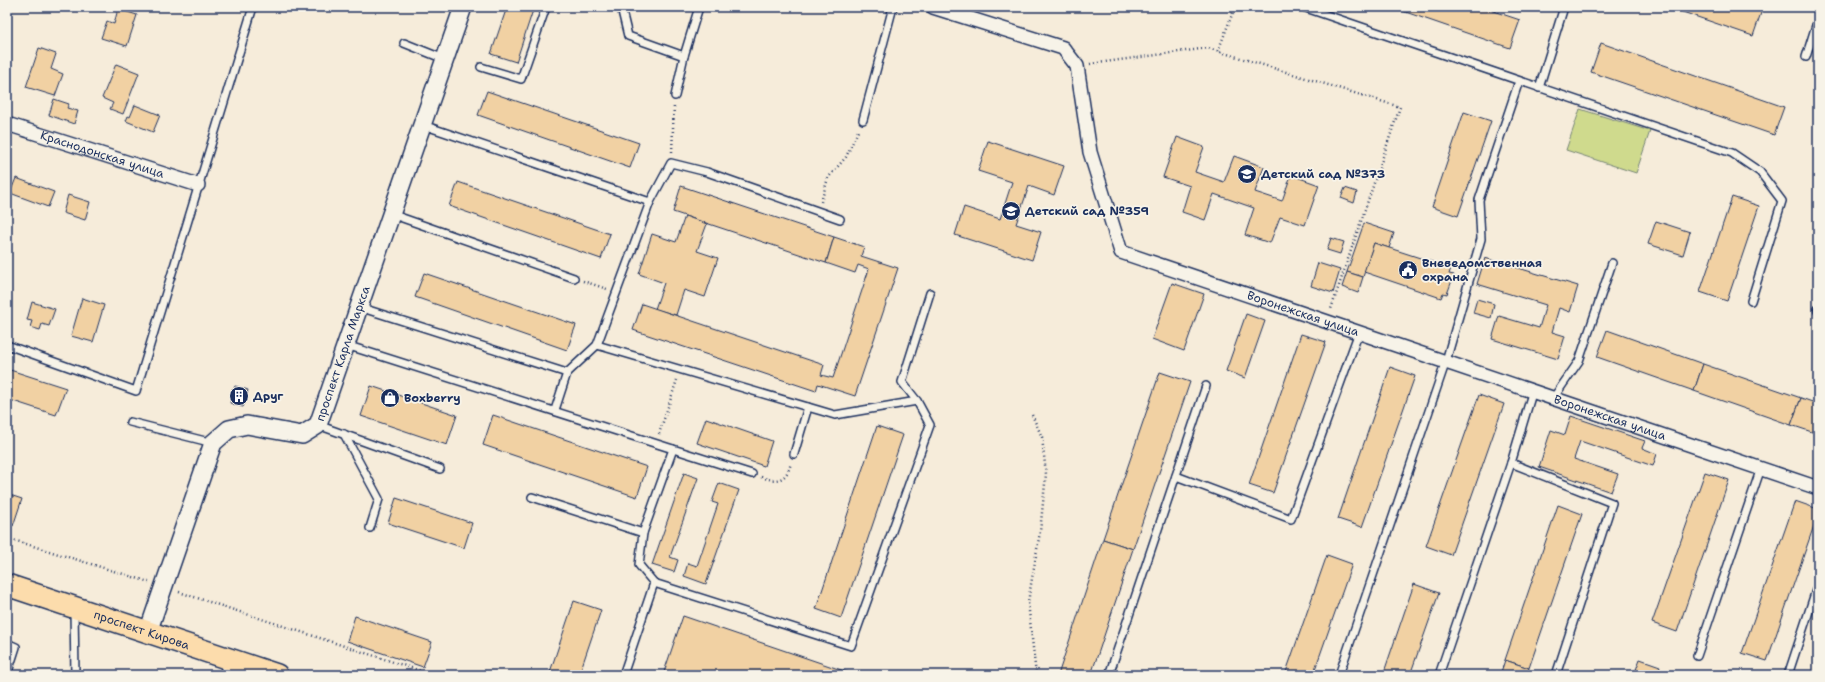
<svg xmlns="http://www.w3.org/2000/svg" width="1825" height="682" font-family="'Shantell Sans',sans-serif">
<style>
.green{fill:#cfda8d;stroke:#758476}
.building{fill:#f1d1a3;stroke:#1b2f5e}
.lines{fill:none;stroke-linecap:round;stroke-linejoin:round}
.service-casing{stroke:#1b2f5e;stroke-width:10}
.minor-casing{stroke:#1b2f5e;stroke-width:16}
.tertiary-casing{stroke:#1b2f5e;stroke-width:20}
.primary-casing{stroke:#1b2f5e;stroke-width:24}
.path{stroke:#1b2f5e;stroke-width:2.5;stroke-dasharray:1 3;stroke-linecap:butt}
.service{stroke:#f7f3e8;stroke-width:7}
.minor{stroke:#f7f3e8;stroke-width:13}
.tertiary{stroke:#f7f3e8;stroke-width:17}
.primary{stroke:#fcdcac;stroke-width:21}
.labels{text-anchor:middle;stroke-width:3.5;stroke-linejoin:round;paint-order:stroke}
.street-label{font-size:12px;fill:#1b2f5e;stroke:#f7f3e8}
.poi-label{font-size:12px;font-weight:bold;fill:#1b2f5e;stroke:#f7f3e8;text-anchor:start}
</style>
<rect width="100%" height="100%" fill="#f6ecda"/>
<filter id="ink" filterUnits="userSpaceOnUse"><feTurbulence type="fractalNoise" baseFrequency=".025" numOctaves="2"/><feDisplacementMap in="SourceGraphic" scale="8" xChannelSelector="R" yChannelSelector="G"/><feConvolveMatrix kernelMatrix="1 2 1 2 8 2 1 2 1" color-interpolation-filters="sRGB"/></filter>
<g filter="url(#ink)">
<path class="green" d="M 1580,109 L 1650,131 L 1636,173 L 1566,150 Z"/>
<g class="building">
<path d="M 507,7 L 534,7 L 516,62 L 491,54 Z"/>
<path d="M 1391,7 L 1481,7 L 1520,20 L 1510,48 Z"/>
<path d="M 1668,7 L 1763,7 L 1753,36 Z"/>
<path d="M 118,9 L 137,15 L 127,46 L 101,38 L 107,21 L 114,24 Z"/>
<path d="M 1601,43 L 1784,107 L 1774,135 L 1591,72 Z"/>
<path d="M 39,48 L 56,54 L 51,69 L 63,74 L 55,96 L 26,87 Z"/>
<path d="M 116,64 L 139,73 L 123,114 L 110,109 L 113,103 L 102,98 Z"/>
<path d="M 487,91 L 639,143 L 630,168 L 478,115 Z"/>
<path d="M 54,99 L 69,104 L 67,108 L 78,111 L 74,124 L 49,115 Z"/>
<path d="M 135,105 L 160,115 L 153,132 L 126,121 L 128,116 L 130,117 Z"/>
<path d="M 1464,112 L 1491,121 L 1458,216 L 1432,207 Z"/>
<path d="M 1177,137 L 1204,147 L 1195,172 L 1224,182 L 1234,156 L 1264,167 L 1255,192 L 1282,201 L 1291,175 L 1319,185 L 1305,225 L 1280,217 L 1270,243 L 1245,235 L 1254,208 L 1214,194 L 1205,220 L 1182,212 L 1190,186 L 1163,177 Z"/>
<path d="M 988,141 L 1064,166 L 1054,195 L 1029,186 L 1016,224 L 1041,232 L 1032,260 L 955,235 L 964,207 L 1000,219 L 1012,182 L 978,171 Z"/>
<path d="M 16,178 L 54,192 L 48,207 L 10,193 Z"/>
<path d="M 458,182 L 610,234 L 601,259 L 449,206 Z"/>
<path d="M 681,186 L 834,237 L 826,263 L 673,212 Z"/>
<path d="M 1345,188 L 1357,192 L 1354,203 L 1341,198 Z"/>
<path d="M 68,195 L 90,202 L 85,220 L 63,213 Z"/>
<path d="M 1732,197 L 1759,206 L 1727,301 L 1700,292 Z"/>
<path d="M 685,216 L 707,224 L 697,251 L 718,258 L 705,297 L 684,290 L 676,315 L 655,309 L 664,283 L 639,274 L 652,234 L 676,242 Z"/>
<path d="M 1656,221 L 1690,232 L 1683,255 L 1648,244 Z"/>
<path d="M 1364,223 L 1394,233 L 1389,248 L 1374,243 L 1363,277 L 1347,272 Z"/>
<path d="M 834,237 L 864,247 L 861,256 L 898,268 L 855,396 L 818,384 L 816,391 L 633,330 L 642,304 L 824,365 L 821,375 L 833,378 L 869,269 L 858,265 L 855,273 L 826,263 Z"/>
<path d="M 1331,238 L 1344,242 L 1340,254 L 1327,250 Z"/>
<path d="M 1374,243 L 1451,268 L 1449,274 L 1454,275 L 1447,294 L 1443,293 L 1441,298 L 1364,272 Z"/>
<path d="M 1485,258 L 1578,286 L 1570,312 L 1559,308 L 1552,332 L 1565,336 L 1558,359 L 1492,339 L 1499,316 L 1539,328 L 1546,305 L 1477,284 Z"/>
<path d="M 1318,263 L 1340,270 L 1333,293 L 1311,286 Z"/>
<path d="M 1347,272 L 1363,277 L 1358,293 L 1342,287 Z"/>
<path d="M 424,273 L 576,325 L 567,350 L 415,297 Z"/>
<path d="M 1172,283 L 1204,294 L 1184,351 L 1152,339 Z"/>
<path d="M 82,298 L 104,305 L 93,342 L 71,336 Z"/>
<path d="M 1477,299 L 1494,304 L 1491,318 L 1473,313 Z"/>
<path d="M 32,302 L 55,309 L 49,326 L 42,324 L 40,330 L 30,327 L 32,321 L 27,320 Z"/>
<path d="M 1246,314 L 1265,321 L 1245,378 L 1226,371 Z"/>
<path d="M 1607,330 L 1703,364 L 1694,391 L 1597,357 Z"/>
<path d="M 1301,334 L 1326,342 L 1273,493 L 1249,485 Z"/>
<path d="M 1703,364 L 1801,398 L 1791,425 L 1694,391 Z"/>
<path d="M 1390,367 L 1415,376 L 1362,527 L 1338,519 Z"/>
<path d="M 7,369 L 66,388 L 56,415 L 7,399 Z"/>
<path d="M 1160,372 L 1190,382 L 1133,549 L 1103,539 Z"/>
<path d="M 235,386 L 248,390 L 243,407 L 230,403 Z"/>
<path d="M 371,386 L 457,415 L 447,445 L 361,416 Z"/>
<path d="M 1479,395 L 1504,404 L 1451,555 L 1426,546 Z"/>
<path d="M 1801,398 L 1818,404 L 1818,434 L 1791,425 Z"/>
<path d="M 493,415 L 647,467 L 637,497 L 483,445 Z"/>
<path d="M 1571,416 L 1645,441 L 1642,448 L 1657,454 L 1653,466 L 1580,441 L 1574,459 L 1618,474 L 1611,492 L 1539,467 L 1551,430 L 1565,435 Z"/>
<path d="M 706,418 L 772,441 L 764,466 L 697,443 Z"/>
<path d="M 877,426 L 903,435 L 841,618 L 816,609 Z"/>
<path d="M 1705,472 L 1729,480 L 1677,632 L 1652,623 Z"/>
<path d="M 684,473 L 698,478 L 670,557 L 678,560 L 674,572 L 652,565 Z"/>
<path d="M 719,483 L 739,490 L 706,584 L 684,576 L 688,563 L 697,566 L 718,504 L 712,502 Z"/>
<path d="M 7,494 L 22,499 L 13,526 L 7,524 Z"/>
<path d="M 396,498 L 472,523 L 464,548 L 388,523 Z"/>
<path d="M 1795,501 L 1818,509 L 1818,514 L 1767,661 L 1742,653 Z"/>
<path d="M 1558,505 L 1582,514 L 1529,668 L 1505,660 Z"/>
<path d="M 1103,539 L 1133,549 L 1091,675 L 1058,675 Z"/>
<path d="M 1327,555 L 1352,564 L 1313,675 L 1285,675 Z"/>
<path d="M 1414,584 L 1439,593 L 1410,675 L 1383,675 Z"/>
<path d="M 574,601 L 601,610 L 579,675 L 549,675 Z"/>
<path d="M 355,616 L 432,642 L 423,667 L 347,641 Z"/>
<path d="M 683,616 L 856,675 L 663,675 Z"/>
<path d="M 1640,659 L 1660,666 L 1657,675 L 1634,675 Z"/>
<path d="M 1505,660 L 1529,668 L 1527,675 L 1500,675 Z"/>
</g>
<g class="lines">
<defs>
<g id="service">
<path d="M 621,7 L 628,36 L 684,56"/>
<path d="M 1303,7 L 1732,153 L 1760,172 L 1782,201 L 1751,301"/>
<path d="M 404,43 L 444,59"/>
<path d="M 1806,57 L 1818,19"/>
<path d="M 481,67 L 521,79 L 546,7"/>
<path d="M 1539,88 L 1564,7"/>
<path d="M 675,96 L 684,56 L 699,7"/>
<path d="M 863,120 L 893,7"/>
<path d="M 423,125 L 650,202"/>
<path d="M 391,214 L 574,278"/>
<path d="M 359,307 L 567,373"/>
<path d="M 1818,309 L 1818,311"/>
<path d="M 7,345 L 136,391 L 253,7"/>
<path d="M 346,345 L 673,449 L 643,533 L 639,565 L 654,583 L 851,646 L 930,425 L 917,401"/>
<path d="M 597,345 L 835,415 L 917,401 L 902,382 L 930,293"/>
<path d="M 1554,397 L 1579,361 L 1612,263"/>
<path d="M 555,410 L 567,373 L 597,345 L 650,202 L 671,163 L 707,172 L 840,219"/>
<path d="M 130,422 L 213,443"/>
<path d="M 318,425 L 440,469"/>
<path d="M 344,434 L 379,499 L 370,528"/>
<path d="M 673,449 L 752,474"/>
<path d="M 794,454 L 808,407"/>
<path d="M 1511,463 L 1612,503 L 1556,675"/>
<path d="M 1176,476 L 1291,519 L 1359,332"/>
<path d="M 532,497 L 643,533"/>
<path d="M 74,610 L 75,675"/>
<path d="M 7,643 L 16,647 L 7,675"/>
<path d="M 1697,656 L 1761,468"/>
<path d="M 623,675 L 654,583"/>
<path d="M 1109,675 L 1206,386"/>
<path d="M 1339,675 L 1446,361 L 1481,239 L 1479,200 L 1519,81"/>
<path d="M 1439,675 L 1511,463 L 1533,390"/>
<path d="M 1788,675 L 1818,584"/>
</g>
<g id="minor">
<path id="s1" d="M 933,7 L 1063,48 L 1077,66 L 1090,152 L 1121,252 L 1818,488"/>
<path id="s2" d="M 7,124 L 198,185"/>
<path d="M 226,675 L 232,660"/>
</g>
<g id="tertiary">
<path id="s3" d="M 148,632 L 213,443 L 229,429 L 247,425 L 302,435 L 318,425 L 463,7"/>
</g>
<g id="primary">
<path id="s4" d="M 7,585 L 277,675"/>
</g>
</defs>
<use href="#service" class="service-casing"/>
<use href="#minor" class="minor-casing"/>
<use href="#tertiary" class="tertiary-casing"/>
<use href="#primary" class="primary-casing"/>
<g class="path">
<path d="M 1218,51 L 1235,7"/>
<path d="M 1090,64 L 1208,48 L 1400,107 L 1331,309"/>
<path d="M 672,152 L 674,105"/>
<path d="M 821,202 L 828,178 L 846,157 L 859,129"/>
<path d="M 583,281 L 607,289"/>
<path d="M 1032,415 L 1042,437 L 1046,474 L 1040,532 L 1028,602 L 1036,675"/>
<path d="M 659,434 L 677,380"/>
<path d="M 761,477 C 777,482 786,482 791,463"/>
<path d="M 7,538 L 149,582"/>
<path d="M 179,592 L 433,675"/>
</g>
<use href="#service" class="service"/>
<use href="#minor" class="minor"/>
<use href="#tertiary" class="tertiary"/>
<use href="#primary" class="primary"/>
</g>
</g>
<defs>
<symbol id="school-disc" viewBox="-11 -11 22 22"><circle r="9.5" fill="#1b2f5e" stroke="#f7f3e8"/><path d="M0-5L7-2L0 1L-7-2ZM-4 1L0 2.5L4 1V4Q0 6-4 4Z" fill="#fff"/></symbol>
<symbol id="civic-disc" viewBox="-11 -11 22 22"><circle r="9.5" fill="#1b2f5e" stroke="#f7f3e8"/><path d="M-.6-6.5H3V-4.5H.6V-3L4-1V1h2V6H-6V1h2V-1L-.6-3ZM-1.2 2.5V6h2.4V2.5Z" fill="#fff"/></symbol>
<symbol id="building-disc" viewBox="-11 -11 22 22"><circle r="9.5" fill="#1b2f5e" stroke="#f7f3e8"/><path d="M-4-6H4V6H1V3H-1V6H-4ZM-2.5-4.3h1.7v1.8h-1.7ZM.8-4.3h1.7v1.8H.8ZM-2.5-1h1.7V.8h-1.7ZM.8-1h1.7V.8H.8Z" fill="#fff"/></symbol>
<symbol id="shop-disc" viewBox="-11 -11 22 22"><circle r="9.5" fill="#1b2f5e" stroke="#f7f3e8"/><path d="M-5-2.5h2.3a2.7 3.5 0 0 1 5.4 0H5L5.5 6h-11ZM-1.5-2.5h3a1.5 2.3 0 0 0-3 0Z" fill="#fff"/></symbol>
</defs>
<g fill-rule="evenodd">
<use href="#school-disc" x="1236" y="163" width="22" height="22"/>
<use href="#school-disc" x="1000" y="200" width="22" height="22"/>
<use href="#civic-disc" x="1397" y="259" width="22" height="22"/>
<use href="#building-disc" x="228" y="385" width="22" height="22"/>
<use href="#shop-disc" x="379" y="387" width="22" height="22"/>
</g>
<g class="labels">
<g class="street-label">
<text dy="4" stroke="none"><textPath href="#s2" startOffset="100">Краснодонская улица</textPath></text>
<text dy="4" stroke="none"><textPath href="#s1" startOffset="543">Воронежская улица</textPath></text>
<text dy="4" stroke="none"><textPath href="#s3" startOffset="390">проспект Карла Маркса</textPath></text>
<text dy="4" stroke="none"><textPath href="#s1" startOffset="867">Воронежская улица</textPath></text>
<text dy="4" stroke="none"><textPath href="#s4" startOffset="142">проспект Кирова</textPath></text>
</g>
<g class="poi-label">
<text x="1261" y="178">Детский сад №373</text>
<text x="1025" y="215">Детский сад №359</text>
<text x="1422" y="267">Вневедомственная<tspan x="1422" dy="14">охрана</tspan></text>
<text x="253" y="400">Друг</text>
<text x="404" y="402">Boxberry</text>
</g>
</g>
<rect width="1825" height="682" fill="none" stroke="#f7f3e8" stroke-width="24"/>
<rect x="12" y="12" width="1801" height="658" fill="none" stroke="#1b2f5e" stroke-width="1.5" filter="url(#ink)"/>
</svg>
